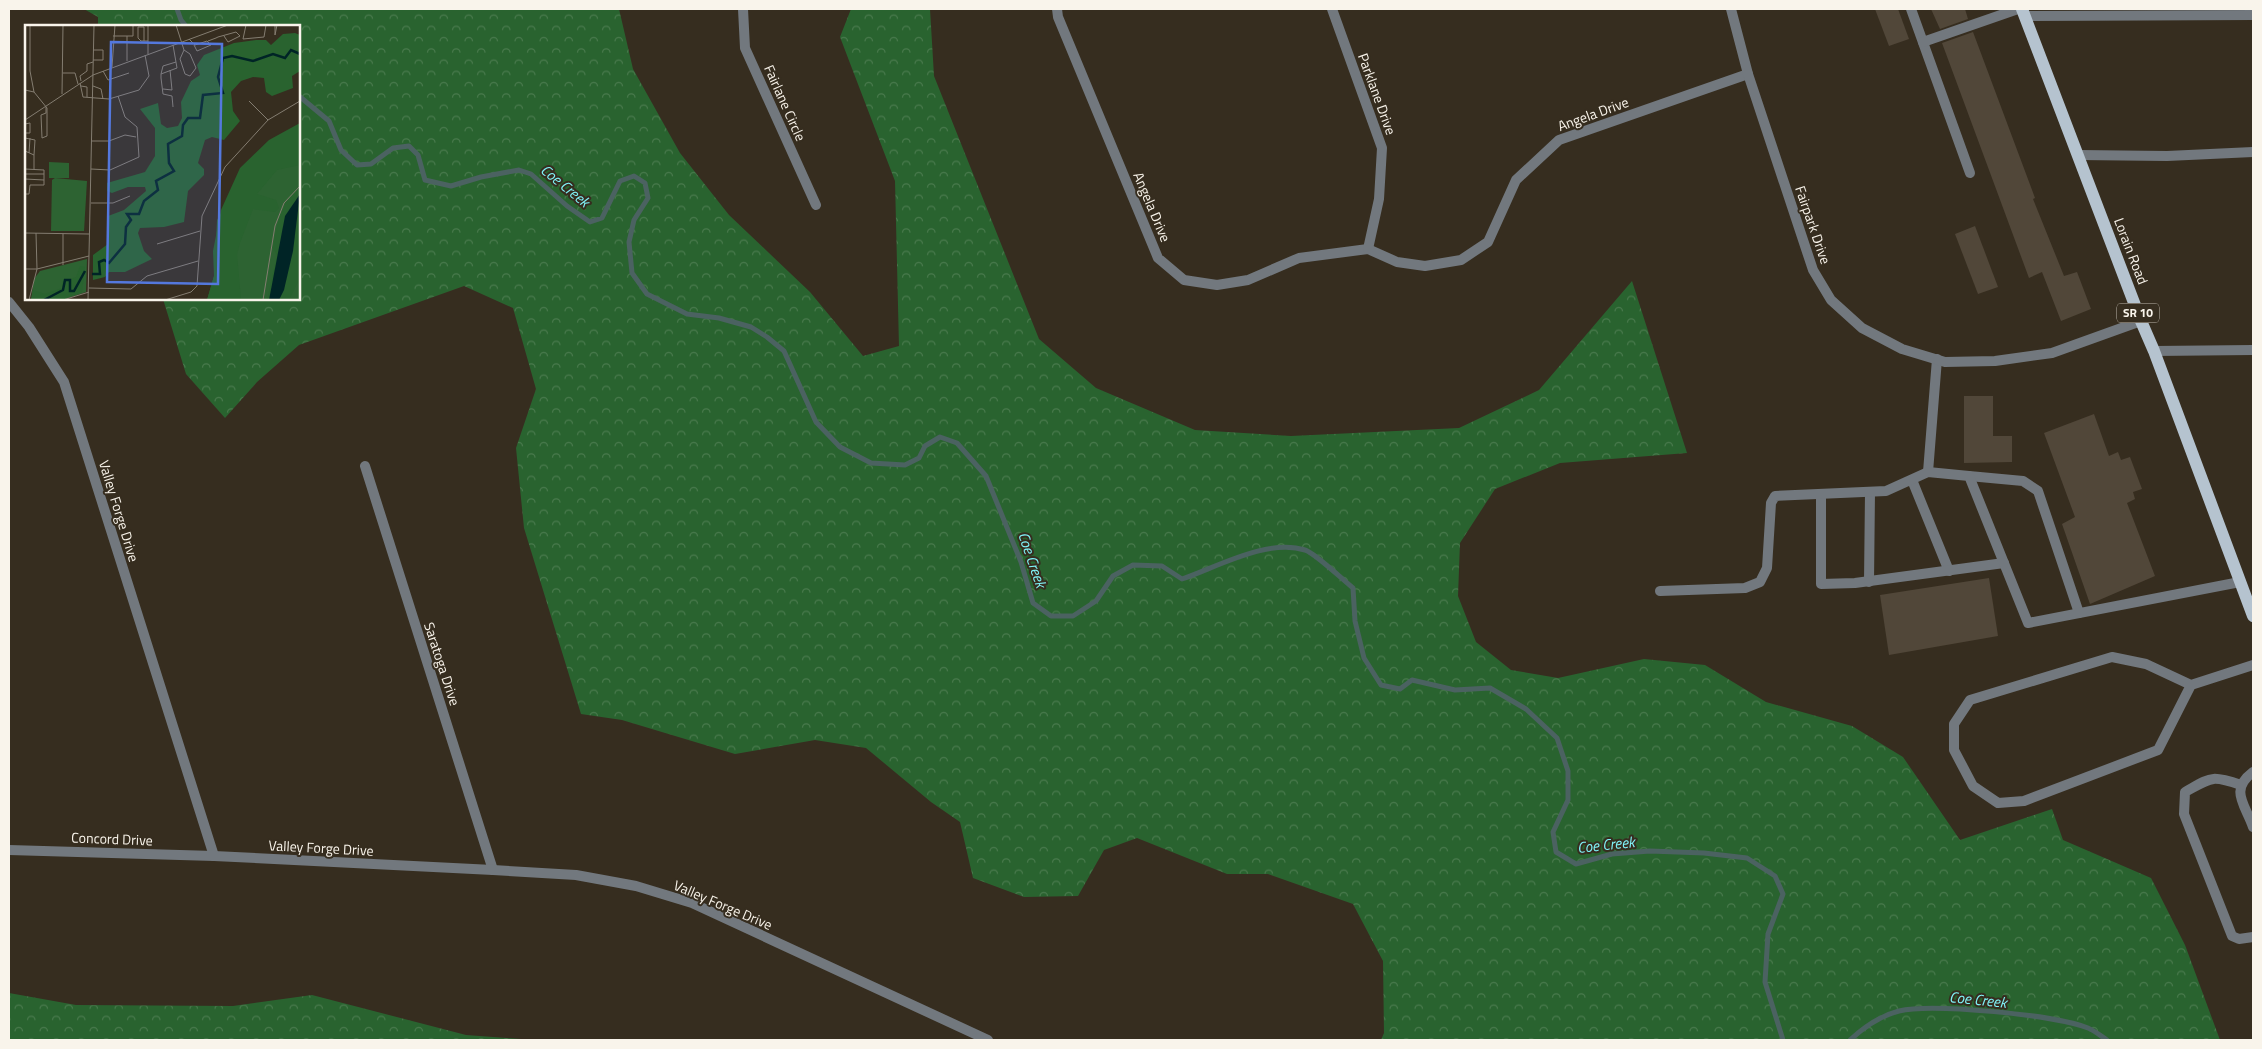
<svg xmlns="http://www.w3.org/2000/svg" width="2262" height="1049" font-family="'Titillium Web',sans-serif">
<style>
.forest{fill:url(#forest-crowns)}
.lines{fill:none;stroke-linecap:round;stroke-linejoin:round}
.stream{stroke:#4b6261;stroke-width:5}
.building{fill:#514739}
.lane{stroke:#72787e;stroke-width:10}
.street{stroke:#72787e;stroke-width:10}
.primary{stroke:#b5c3cf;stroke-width:12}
.labels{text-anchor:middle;stroke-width:4;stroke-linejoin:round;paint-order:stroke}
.shield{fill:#362d1f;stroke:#beb8ae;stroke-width:1}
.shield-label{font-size:12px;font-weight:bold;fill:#f9f4eb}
.street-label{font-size:14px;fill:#f9f4eb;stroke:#362d1f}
.water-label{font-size:15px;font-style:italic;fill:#80f4f9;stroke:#362d1f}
.inset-river{fill:none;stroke:#002426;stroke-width:2.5}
.inset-road{fill:none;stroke:#847d71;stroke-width:1}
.view{fill:#5478dd;fill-opacity:0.15;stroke:#5478dd;stroke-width:2.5}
.inset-edge{fill:none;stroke:#f9f4eb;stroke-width:2.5}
</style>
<defs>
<pattern id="forest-crowns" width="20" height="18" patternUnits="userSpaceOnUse" patternTransform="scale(1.25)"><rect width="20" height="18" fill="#29632f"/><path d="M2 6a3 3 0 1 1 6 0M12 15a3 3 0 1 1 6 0" fill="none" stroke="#497a4d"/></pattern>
</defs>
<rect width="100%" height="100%" fill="#362d1f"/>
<g class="forest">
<path d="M 84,9 L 619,9 L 633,69 L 680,153 L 729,215 L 810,292 L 863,356 L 899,346 L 895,181 L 840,37 L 851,9 L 930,9 L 934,76 L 1039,339 L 1096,388 L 1195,430 L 1291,436 L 1459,428 L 1539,390 L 1632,281 L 1687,453 L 1560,463 L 1495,489 L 1460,543 L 1458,596 L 1476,642 L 1511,670 L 1558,678 L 1644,659 L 1705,665 L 1766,702 L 1852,726 L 1903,757 L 1960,840 L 2052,809 L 2063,840 L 2151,878 L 2185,945 L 2220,1040 L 1381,1040 L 1384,1033 L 1383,961 L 1353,904 L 1268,874 L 1227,874 L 1137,838 L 1104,850 L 1078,896 L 1024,897 L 973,878 L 960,822 L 931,802 L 866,748 L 815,740 L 735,754 L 622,720 L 581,714 L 524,528 L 516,448 L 536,389 L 513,308 L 464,286 L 299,345 L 257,382 L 225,418 L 186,374 L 163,299 L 299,299 L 299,26 L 98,26 L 98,17 Z"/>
<path d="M 9,993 L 76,1005 L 233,1006 L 312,995 L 466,1035 L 534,1040 L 9,1040 Z"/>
</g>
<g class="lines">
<g class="stream">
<path d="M 177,9 L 181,20 L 186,26"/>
<path d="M 299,96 L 329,121 L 341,150 L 357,165 L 371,164 L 393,148 L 409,146 L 418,155 L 425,180 L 451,186 L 481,177 L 519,170 L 531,174 L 567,206 L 590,222 L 602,218 L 620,181 L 634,176 L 645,183 L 648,198 L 634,220 L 629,242 L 632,273 L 647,294 L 687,314 L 719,318 L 751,327 L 767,337 L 784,351 L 816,422 L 840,447 L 871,463 L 905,465 L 919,458 L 925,446 L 940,437 L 957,443 L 986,476 L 1021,562 L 1033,603 L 1051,616 L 1073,616 L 1096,601 L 1113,576 L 1133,565 L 1162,566 L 1182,579 C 1217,567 1268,538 1305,550 C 1315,553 1343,580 1353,588 L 1355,621 L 1364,658 L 1381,685 L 1400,689 L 1412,680 L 1455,690 L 1490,688 L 1526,709 L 1557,738 L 1568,771 L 1568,800 L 1553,832 L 1556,852 L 1576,864 L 1612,854 L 1650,851 L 1704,853 L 1747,858 L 1775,876 L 1783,894 L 1768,934 L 1765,982 L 1783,1040"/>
<path d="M 1850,1040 C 1864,1027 1879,1016 1899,1011 C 1932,1003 2056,1015 2088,1028 C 2095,1031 2101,1036 2107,1040"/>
</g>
</g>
<g class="building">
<path d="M 1875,9 L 1898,9 L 1909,39 L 1889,46 Z"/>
<path d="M 1931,9 L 1965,9 L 1968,19 L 1940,29 Z"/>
<path d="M 1973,32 L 2035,198 L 2033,199 L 2064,276 L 2077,272 L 2091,309 L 2061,321 L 2042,272 L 2029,278 L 1942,43 Z"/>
<path d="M 1975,226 L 1998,287 L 1978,294 L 1955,234 Z"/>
<path d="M 1964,396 L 1993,396 L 1993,436 L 2012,436 L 2012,462 L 1964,463 Z"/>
<path d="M 2094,414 L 2109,456 L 2118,452 L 2121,460 L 2130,457 L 2142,489 L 2133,492 L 2135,499 L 2127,503 L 2155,576 L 2090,604 L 2062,524 L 2075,517 L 2044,433 Z"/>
<path d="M 1989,578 L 1998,636 L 1889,655 L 1880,595 Z"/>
</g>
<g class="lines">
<g class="lane">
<path d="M 1911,9 L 1970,173"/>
<path d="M 2026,16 L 2253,15"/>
<path d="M 1923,42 L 2018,9"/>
<path d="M 2078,155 L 2167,156 L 2253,152"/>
<path d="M 1928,472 L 1937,359"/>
<path d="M 1969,476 L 2023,481 L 2038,491 L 2079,613"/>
<path d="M 1912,480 L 1949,571"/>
<path d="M 1821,494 L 1821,584 L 1855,583 L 2004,563"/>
<path d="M 1869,582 L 1870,492"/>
<path d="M 1660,591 L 1745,588 L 1760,582 L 1767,568 L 1771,503 L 1775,496 L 1886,491 L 1928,472 L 1969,476 L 2028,623 L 2240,582"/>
<path d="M 2191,685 L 2158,750 L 2024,801 L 1998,803 L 1973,786 L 1954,750 L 1954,724 L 1970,700 L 2112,657 L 2146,664 L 2191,685 L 2253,665"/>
<path d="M 2253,772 C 2229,790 2245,804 2253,827"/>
<path d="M 2241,785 C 2211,775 2212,777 2185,792 L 2184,814 L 2232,936 L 2239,939 L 2253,937"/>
</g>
<g class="street">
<path d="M 743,9 L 745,48 L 816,205"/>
<path d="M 1057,9 L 1058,17 L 1158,258 L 1184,280 L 1217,285 L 1248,280 L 1299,258 L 1368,249 L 1397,262 L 1425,266 L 1461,260 L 1488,242 L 1516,180 L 1559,140 L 1748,74"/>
<path d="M 1332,9 L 1382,148 L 1379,199 L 1368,249"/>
<path d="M 1731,9 L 1748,74 L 1813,270 L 1831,300 L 1862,328 L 1902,349 L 1945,362 L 1995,361 L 2052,353 L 2141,321"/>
<path d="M 9,302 L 29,327 L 64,382 L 214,856"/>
<path d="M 2154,351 L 2253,350"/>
<path d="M 365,466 L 493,870"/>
<path d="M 9,850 L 214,856 L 493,870 L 576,875 L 636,886 L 692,903 L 988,1040"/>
</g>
<path class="primary" d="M 2022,9 L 2141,321 L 2154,351 L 2253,616"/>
</g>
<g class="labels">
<rect class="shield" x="2117" y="303.5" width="42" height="19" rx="4"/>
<g class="shield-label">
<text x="2138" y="317">SR 10</text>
</g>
<g class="street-label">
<text transform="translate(1377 94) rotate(70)" y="5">Parklane Drive</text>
<text transform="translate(785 103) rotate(66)" y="5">Fairlane Circle</text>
<text transform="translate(1593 114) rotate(-20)" y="5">Angela Drive</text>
<text transform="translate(1152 207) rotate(67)" y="5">Angela Drive</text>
<text transform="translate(1813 225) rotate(71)" y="5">Fairpark Drive</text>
<text transform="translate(2131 251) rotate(69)" y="5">Lorain Road</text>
<text transform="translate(119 511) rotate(73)" y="5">Valley Forge Drive</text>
<text transform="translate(442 664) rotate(72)" y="5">Saratoga Drive</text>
<text transform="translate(112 839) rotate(2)" y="5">Concord Drive</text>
<text transform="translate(321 848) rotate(3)" y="5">Valley Forge Drive</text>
<text transform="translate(723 905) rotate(23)" y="5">Valley Forge Drive</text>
</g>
<g class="water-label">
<text transform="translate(565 186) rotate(39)" y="5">Coe Creek</text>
<text transform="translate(1032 560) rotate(71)" y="5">Coe Creek</text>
<text transform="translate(1606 845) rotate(-6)" y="5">Coe Creek</text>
<text transform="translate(1978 1000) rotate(6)" y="5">Coe Creek</text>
</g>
</g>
<g transform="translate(25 25)">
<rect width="275" height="275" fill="#362d1f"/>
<path d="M 275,106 L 275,275 L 182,275 L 189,251 L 192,195 L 205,175 ZM 24,137 L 44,138 L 44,153 L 24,153 ZM 62,234 L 61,267 L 37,275 L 6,275 L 9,254 L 15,246 Z" fill="#2d6332"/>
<path d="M 270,8 L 275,10 L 275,46 L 267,51 L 268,63 L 247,71 L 241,67 L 239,53 L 228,52 L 216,56 L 206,67 L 208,86 L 215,96 L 199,115 L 187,112 L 180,115 L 173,138 L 179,144 L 179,150 L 163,166 L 159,197 L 139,202 L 115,203 L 113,208 L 119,226 L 127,234 L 100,247 L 84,247 L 80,252 L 68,255 L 68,230 L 83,219 L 83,191 L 99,185 L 121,166 L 120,162 L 103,162 L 87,168 L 82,166 L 82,158 L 120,147 L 130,131 L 130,103 L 115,84 L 133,78 L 136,99 L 142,103 L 153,101 L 157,93 L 156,77 L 166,56 L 175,50 L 172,40 L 179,30 L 209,18 L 231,15 L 241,15 L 246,20 L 258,9 ZM 275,98 L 275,140 L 252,145 L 232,169 L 251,175 L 254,183 L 250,187 L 228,184 L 215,218 L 212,229 L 216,275 L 182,275 L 189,251 L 188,226 L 196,185 L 215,143 L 244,115 ZM 275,163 L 275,169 L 260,191 L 251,248 L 244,275 L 242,275 L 252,230 L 247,222 L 254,194 L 261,177 ZM 275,184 L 273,257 L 264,275 L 254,275 L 268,226 L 270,197 ZM 55,241 L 60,242 L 57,267 L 37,275 L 6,275 L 8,265 L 20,269 L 37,263 L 37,257 L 51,252 Z" fill="#29632f"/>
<path d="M 30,153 L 62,156 L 59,206 L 26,206 L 27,155 Z" fill="#2d6332"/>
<path d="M 275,169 L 268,226 L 259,265 L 254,275 L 244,275 L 260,191 Z" fill="#002426"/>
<path class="inset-river" d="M 67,249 L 75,249 L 74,237 L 79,235 L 84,238 L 100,219 L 101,202 L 106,195 L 102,189 L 114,189 L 119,176 L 133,165 L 131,156 L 149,146 L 144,138 L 143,119 L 157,111 L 158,100 L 163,93 L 175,93 L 178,70 L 198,68 L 193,52 L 198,33 L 207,31 L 228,36 L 248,29 L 260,33 L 266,25 L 275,29M 19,275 L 38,265 L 40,255 L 45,255 L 45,266 L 49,266 L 60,246"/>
<path class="inset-road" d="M 5,0 L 5,46 L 9,67M 151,0 L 159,25 L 165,29 L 171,43 L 165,51 L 160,49 L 155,34 L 159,25M 221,0 L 218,14 L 239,12 L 241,0M 250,0 L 250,10 L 252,0M 88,11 L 108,11 L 108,0M 102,11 L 102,36M 164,14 L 170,20 L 182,16 L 186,20 L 172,26 L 169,20M 119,16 L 119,2 L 113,2 L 113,13 L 116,16 L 123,16M 183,16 L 191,13 L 193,12 L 211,7 L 215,11 L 203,17 L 199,11M 123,29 L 123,0M 68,35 L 78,35 L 78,25 L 68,25M 87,42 L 90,0M 78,46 L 83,55 L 104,48M 38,48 L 50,48 L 53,59M 136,49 L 138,41 L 151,37M 56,56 L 55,51 L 62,46 L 62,39 L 68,37M 55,58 L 58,72 L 84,74 L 114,65 L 124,51 L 120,30M 56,61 L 62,62 L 62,72M 68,61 L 76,64 L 78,74M 138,64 L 147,65 L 145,45M 0,65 L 9,67 L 22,83 L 22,111 L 17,113 L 16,90 L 21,88 L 21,82M 37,69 L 38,0M 224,76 L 243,95M 148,82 L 147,71 L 138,69 L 136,53 L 136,49 L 152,43 L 148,20M 0,95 L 68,50 L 203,0M 0,99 L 5,98 L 5,108 L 0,108M 0,113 L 10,115 L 9,130M 66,116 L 84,116 L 100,110 L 111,112M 0,126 L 9,130 L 9,144M 4,128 L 5,113M 0,144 L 19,145 L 19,160 L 5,160 L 4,169 L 0,169M 66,144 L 85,145 L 114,132 L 112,102 L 100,92 L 93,71M 0,149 L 19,149M 0,154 L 19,155M 66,178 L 88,178 L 105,171M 0,208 L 64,209M 38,209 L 38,240M 132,219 L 175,206M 0,244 L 12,244 L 11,208M 64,263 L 106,264 L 122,251 L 173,236M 4,275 L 12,244 L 64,231M 38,275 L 64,267M 63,275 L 69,0M 140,275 L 166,267 L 172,261 L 177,191 L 200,142 L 243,95 L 275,76M 238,275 L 250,201 L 259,178 L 275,161"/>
<path class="view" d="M 86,17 L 197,19 L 193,259 L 82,257 Z"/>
<rect width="275" height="275" class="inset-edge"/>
</g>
<rect width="2262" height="1049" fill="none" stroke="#f9f4eb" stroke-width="20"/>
</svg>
